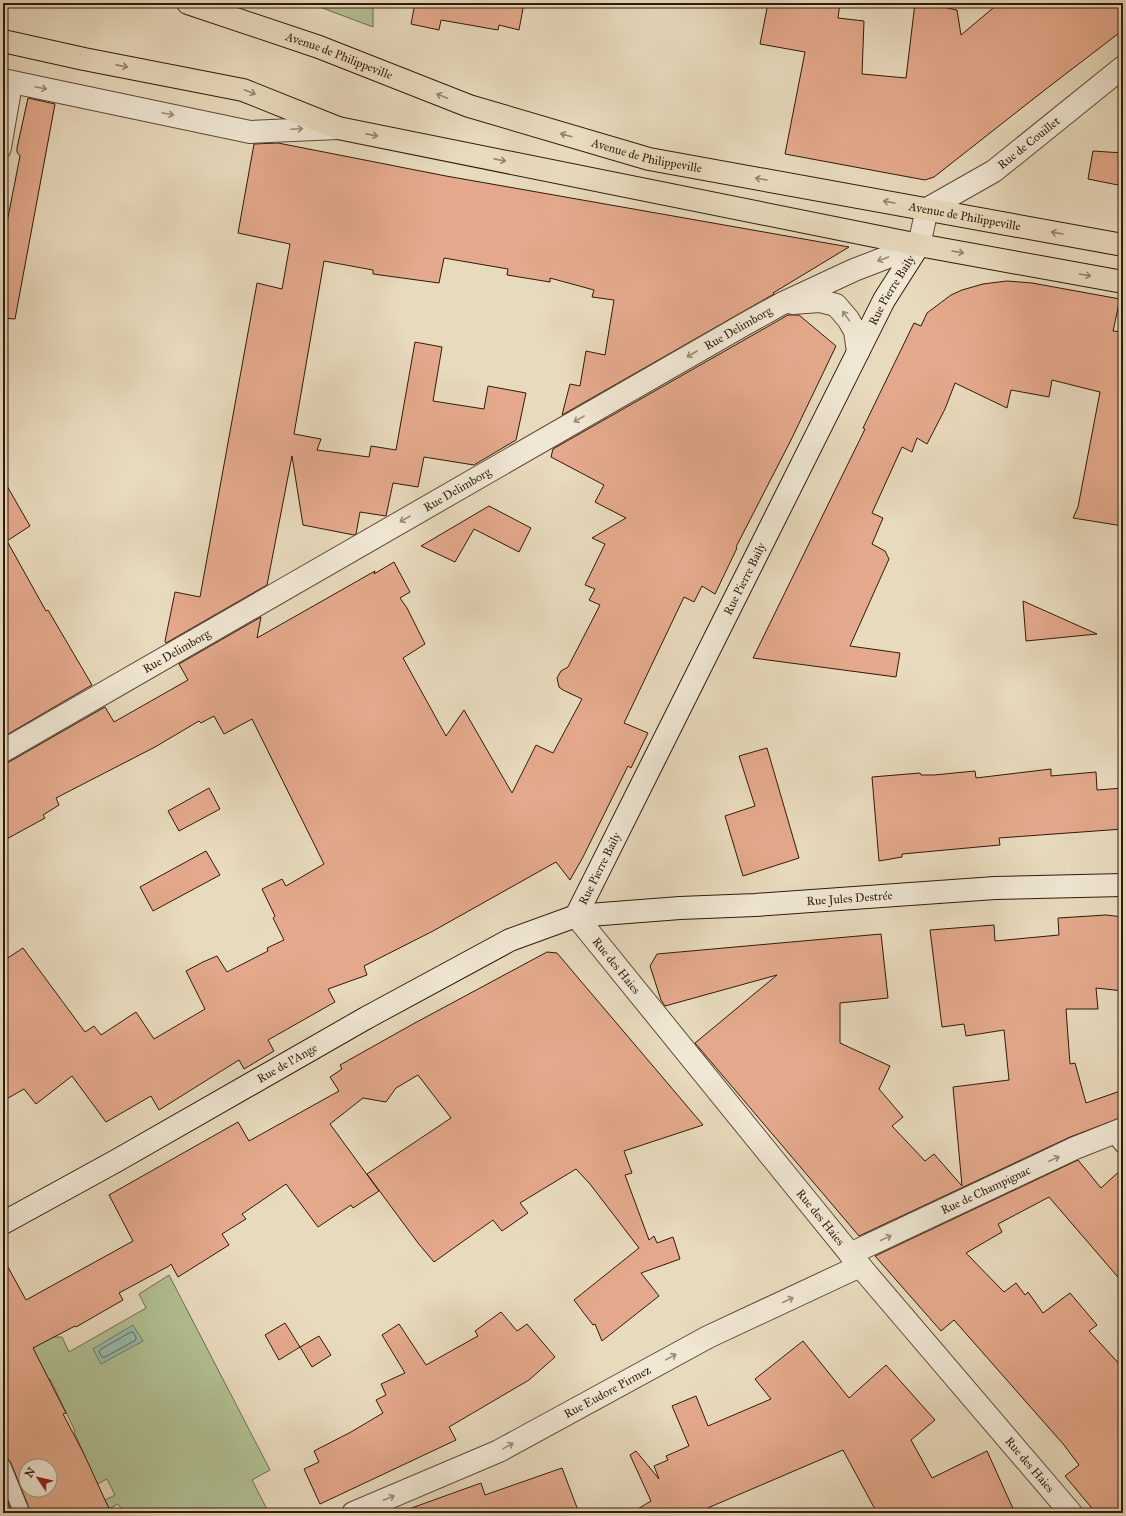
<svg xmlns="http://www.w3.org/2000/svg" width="1126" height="1516" font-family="'IM FELL Great Primer',serif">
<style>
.green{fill:#b2c194;stroke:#716e4f}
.water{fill:#98bbac;stroke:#6e7b6b}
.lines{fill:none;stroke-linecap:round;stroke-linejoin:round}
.shore{stroke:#646a5b;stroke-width:1}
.building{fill:#e4a98c;stroke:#301a0a;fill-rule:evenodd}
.lane-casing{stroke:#5e4a37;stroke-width:17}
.street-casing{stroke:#5e4a37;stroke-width:24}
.secondary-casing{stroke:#301a0a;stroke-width:24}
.primary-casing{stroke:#301a0a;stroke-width:24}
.lane{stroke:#f0e7d4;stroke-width:15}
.street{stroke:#f0e7d4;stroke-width:22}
.secondary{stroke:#f0e7d4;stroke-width:22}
.primary{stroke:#e8dabd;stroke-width:22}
.oneway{stroke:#95846c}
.oneway2{stroke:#9a8b79}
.labels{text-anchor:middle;stroke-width:4;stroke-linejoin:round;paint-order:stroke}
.street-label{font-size:12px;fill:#301a0a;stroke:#f0e7d4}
</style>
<rect width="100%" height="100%" fill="#e8dabd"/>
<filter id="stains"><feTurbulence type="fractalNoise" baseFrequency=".005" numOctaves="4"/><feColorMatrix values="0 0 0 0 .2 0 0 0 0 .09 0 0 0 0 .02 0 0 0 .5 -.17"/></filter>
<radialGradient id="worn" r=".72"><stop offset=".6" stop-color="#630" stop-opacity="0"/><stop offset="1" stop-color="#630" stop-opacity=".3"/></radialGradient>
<g class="green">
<path d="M 309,3 L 373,3 L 373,27 Z"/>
<path d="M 169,1275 L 270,1470 L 252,1480 L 269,1513 L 120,1513 L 123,1511 L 118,1504 L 109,1509 L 105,1500 L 115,1495 L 107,1479 L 97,1484 L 75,1459 L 84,1454 L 74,1432 L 75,1431 L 50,1379 L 42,1383 L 26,1351 L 53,1337 L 62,1337 L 69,1352 L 146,1308 L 139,1294 Z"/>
</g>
<path class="water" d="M 133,1325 L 143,1341 L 101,1364 L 93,1349 Z"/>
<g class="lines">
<path class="shore" d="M 131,1332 L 133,1332 L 136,1337 L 136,1340 L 105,1357 L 102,1357 L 99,1352 L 100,1350 Z"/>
</g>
<g class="building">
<path d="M 415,3 L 524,3 L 519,30 L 499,25 L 498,30 L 441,20 L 439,30 L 411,24 Z"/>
<path d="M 768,3 L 840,3 L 838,18 L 864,21 L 862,74 L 906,78 L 915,3 L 923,3 L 957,10 L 961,35 L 999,3 L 1123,3 L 1123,30 L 1046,89 L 934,177 L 925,180 L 785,154 L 805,52 L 760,44 Z"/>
<path d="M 28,98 L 55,104 L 15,319 L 3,318 L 3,243 L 20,156 L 17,152 L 17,148 Z"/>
<path d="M 278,143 L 446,176 L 849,247 L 773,293 L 774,294 L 562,415 L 570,384 L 580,386 L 586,351 L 605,355 L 614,300 L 592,297 L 594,290 L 550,278 L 550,282 L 507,275 L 508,269 L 444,258 L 439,283 L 373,274 L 373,270 L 324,261 L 294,434 L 321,439 L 317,450 L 369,457 L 371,446 L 396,450 L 415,342 L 442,347 L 433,401 L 484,409 L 488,386 L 526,393 L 516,440 L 474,465 L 424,457 L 418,487 L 393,483 L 386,516 L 360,512 L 356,534 L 354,535 L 303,525 L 292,456 L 267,585 L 166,643 L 165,641 L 175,592 L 200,597 L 257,283 L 282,289 L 290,244 L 238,233 L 254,144 Z"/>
<path d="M 1093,151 L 1123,153 L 1123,186 L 1088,179 Z"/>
<path d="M 1007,281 L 1032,283 L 1120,299 L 1113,331 L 1123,332 L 1123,526 L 1073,518 L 1078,507 L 1100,392 L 1052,380 L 1049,397 L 1011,390 L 1007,408 L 955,383 L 945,409 L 927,444 L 917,438 L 912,452 L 902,447 L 872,513 L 883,518 L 872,544 L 885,551 L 889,559 L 850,646 L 900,653 L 896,677 L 753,658 L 865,429 L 863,428 L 914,323 L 921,326 L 927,313 L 951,295 L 962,290 L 983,284 Z"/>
<path d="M 788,315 L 799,315 L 836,346 L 791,440 L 736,547 L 737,548 L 715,594 L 702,586 L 694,602 L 684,597 L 624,723 L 648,733 L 631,768 L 628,766 L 583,857 L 570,880 L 556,862 L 433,931 L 364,966 L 367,975 L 328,989 L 335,1002 L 268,1040 L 274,1051 L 244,1069 L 239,1060 L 159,1110 L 151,1096 L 106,1122 L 72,1076 L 36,1104 L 24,1089 L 3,1101 L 3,961 L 23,948 L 85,1032 L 94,1026 L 101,1035 L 136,1012 L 154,1039 L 205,1009 L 186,971 L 203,962 L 217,956 L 227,972 L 268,951 L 267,948 L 284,940 L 273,918 L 275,916 L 262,889 L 282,879 L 286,886 L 324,864 L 252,719 L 224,734 L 214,716 L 201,723 L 199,721 L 155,747 L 56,798 L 59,805 L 43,815 L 45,818 L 3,841 L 3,763 L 9,762 L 105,707 L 114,722 L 188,680 L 179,664 L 261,617 L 257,638 L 375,571 L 374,574 L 394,562 L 410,592 L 400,598 L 407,608 L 425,644 L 403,658 L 446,736 L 464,710 L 512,793 L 536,745 L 553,753 L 582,699 L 563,690 L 559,687 L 557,678 L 561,671 L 568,667 L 600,605 L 589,600 L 595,589 L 585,585 L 605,544 L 592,538 L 626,518 L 595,502 L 604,485 L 551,457 L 553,449 Z"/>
<path d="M 3,479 L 30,526 L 7,541 L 46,611 L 48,610 L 92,685 L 3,737 Z"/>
<path d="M 489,506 L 531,528 L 519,552 L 474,529 L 455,562 L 421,546 Z"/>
<path d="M 1023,601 L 1097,634 L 1026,641 Z"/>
<path d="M 767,748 L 799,858 L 743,876 L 725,816 L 755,806 L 739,756 Z"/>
<path d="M 1051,769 L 1051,776 L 1096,772 L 1097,790 L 1123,788 L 1123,829 L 999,838 L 1000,845 L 902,854 L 902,857 L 879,861 L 872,777 L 920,773 L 921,775 L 934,775 L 975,771 L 976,778 Z"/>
<path d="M 209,788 L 220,809 L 179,831 L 168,811 Z"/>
<path d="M 206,851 L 220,875 L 153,911 L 140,887 Z"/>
<path d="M 1106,915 L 1123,917 L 1123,991 L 1096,988 L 1098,1009 L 1066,1009 L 1070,1064 L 1075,1063 L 1086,1103 L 1123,1090 L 1123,1117 L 1070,1137 L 859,1236 L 695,1043 L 777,975 L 665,1006 L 661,1000 L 650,966 L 657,954 L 881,934 L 888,998 L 840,1003 L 840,1043 L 890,1066 L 879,1089 L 903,1117 L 892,1126 L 925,1161 L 934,1154 L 962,1186 L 953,1087 L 1009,1080 L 1004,1030 L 966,1036 L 964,1024 L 942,1027 L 930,930 L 994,925 L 995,941 L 1059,935 L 1058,918 Z"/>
<path d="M 547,952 L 557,953 L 703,1125 L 624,1151 L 632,1173 L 625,1175 L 649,1240 L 654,1236 L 657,1243 L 673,1237 L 680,1259 L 641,1273 L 659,1296 L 602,1341 L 595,1324 L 593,1325 L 574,1300 L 639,1248 L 590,1184 L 576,1169 L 520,1203 L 528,1213 L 502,1231 L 493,1220 L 434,1262 L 418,1243 L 367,1174 L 451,1118 L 418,1075 L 396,1088 L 386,1102 L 363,1098 L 330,1124 L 379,1191 L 353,1208 L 351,1205 L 318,1227 L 286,1184 L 242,1214 L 246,1219 L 222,1234 L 229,1245 L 178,1277 L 171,1264 L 169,1266 L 119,1293 L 123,1300 L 76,1327 L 75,1326 L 33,1348 L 66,1413 L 63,1414 L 84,1454 L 111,1513 L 31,1513 L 11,1463 L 8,1459 L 3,1457 L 3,1258 L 26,1300 L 133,1241 L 109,1195 L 238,1122 L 249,1141 L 339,1091 L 330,1077 L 342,1069 L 340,1065 L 413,1024 ZM 26,1466 L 50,1466 L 50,1490 L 26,1490 Z"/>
<path d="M 1078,1160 L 1101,1188 L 1123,1168 L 1123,1283 L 1049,1197 L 998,1224 L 1002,1232 L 966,1253 L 1004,1292 L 1016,1283 L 1025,1295 L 1028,1292 L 1043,1313 L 1070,1293 L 1097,1325 L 1089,1331 L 1123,1368 L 1123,1513 L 1096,1513 L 1065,1476 L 1079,1465 L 1064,1445 L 954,1320 L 941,1331 L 875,1256 Z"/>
<path d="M 501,1312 L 517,1331 L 527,1324 L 555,1357 L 529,1380 L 449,1427 L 456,1440 L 320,1504 L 304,1469 L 319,1462 L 314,1451 L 351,1432 L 383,1413 L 376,1400 L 386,1395 L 381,1384 L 405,1373 L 382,1335 L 399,1324 L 426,1365 L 478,1336 L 475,1331 Z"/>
<path d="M 285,1323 L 300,1347 L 279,1360 L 265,1335 Z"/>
<path d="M 319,1336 L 331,1355 L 312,1367 L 300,1347 Z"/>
<path d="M 803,1341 L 849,1398 L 886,1365 L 935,1420 L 911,1440 L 932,1478 L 987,1451 L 1015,1513 L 877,1513 L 843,1450 L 696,1513 L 631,1513 L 651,1501 L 630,1455 L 636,1451 L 659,1479 L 654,1466 L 668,1460 L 666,1456 L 689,1446 L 672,1406 L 696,1396 L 708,1426 L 771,1399 L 755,1379 Z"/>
<path d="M 562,1468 L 579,1513 L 407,1513 L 406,1510 L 481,1483 L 485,1495 Z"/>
<path d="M 3,1490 L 12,1513 L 3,1513 Z"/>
</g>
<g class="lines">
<defs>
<g id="lane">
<path d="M 3,150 L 15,82"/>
<path d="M 1113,1134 L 1123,1146"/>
<path d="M 3,1466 L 22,1513"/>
</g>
<g id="street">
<path d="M 3,80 L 250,132 L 338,128"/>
<path d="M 792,303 L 820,301 L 836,305 L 848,319 L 855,331 L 858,352"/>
<path id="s1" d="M 3,751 L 745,324 L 781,304 L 854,270 L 919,245 L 927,209 L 994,171 L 1123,67"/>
<path id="s2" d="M 576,916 L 860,1266 L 1071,1513"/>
<path id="s3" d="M 850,1254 L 1075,1148 L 1123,1129"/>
<path id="s4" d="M 353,1513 L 499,1451 L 708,1337 L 860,1266"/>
</g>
<g id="secondary">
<path id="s5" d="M 576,916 L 884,300 L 919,245"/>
<path id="s6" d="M 3,1223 L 116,1161 L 366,1018 L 510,940 L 576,916 L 680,908 L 755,905 L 995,888 L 1123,885"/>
</g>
<g id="primary">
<path id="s7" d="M 188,3 L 319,47 L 469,106 L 649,159 L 1123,245"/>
<path d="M 3,41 L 84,59 L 243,90 L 338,128 L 919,245 L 1123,282"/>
</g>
</defs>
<use href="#lane" class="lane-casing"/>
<use href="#street" class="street-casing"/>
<use href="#secondary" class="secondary-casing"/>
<use href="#primary" class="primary-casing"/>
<use href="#lane" class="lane"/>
<use href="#street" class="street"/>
<use href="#secondary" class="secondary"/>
<use href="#primary" class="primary"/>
</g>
<defs><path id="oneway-shaft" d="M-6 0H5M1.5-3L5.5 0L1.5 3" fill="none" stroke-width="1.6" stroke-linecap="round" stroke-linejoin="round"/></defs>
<g class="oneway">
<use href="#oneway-shaft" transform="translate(122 66) rotate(11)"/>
<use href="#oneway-shaft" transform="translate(250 92) rotate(22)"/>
<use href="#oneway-shaft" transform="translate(442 96) rotate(-158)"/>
<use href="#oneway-shaft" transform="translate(372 135) rotate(11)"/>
<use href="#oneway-shaft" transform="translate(566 135) rotate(-164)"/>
<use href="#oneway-shaft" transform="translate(500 160) rotate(11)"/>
<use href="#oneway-shaft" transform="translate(761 179) rotate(-170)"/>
<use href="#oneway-shaft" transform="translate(889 202) rotate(-170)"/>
<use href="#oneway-shaft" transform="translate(1057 233) rotate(-170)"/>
<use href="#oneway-shaft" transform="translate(958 252) rotate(10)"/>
<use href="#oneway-shaft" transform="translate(1085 275) rotate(10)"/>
</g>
<g class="oneway2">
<use href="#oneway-shaft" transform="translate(41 88) rotate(12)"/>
<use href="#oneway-shaft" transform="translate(168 114) rotate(12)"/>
<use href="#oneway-shaft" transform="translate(297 129) rotate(-3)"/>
<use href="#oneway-shaft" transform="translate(883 259) rotate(160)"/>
<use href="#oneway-shaft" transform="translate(846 316) rotate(-126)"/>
<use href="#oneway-shaft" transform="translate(692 354) rotate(150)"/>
<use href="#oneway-shaft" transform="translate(579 419) rotate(150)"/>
<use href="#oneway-shaft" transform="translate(405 519) rotate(150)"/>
<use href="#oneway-shaft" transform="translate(1054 1159) rotate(-25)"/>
<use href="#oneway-shaft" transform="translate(886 1238) rotate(-25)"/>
<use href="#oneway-shaft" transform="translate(788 1300) rotate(-25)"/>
<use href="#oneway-shaft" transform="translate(671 1357) rotate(-29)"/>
<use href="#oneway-shaft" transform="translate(508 1446) rotate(-29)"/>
<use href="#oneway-shaft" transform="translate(389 1498) rotate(-23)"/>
</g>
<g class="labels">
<g class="street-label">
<text dy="4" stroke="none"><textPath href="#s7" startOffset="160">Avenue de Philippeville</textPath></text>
<text dy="4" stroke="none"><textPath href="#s1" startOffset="1206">Rue de Couillet</textPath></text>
<text dy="4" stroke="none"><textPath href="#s7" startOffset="484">Avenue de Philippeville</textPath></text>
<text dy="4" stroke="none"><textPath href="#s7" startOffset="808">Avenue de Philippeville</textPath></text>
<text dy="4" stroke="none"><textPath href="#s5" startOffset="701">Rue Pierre Baily</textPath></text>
<text dy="4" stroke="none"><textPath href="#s1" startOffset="848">Rue Delimborg</textPath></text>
<text dy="4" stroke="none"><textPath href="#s1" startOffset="524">Rue Delimborg</textPath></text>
<text dy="4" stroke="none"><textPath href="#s5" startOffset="377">Rue Pierre Baily</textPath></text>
<text dy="4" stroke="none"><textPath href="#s1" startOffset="200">Rue Delimborg</textPath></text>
<text dy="4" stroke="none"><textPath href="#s5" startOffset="53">Rue Pierre Baily</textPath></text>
<text dy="4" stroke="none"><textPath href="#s6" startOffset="925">Rue Jules Destrée</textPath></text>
<text dy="4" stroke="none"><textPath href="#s2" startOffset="64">Rue des Haies</textPath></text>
<text dy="4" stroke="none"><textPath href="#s6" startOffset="326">Rue de l'Ange</textPath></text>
<text dy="4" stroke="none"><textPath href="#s3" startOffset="150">Rue de Champignac</textPath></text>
<text dy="4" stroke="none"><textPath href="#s2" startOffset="388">Rue des Haies</textPath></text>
<text dy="4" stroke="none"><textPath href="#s4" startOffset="282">Rue Eudore Pirmez</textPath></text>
<text dy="4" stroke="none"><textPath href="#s2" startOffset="712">Rue des Haies</textPath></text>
</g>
</g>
<rect width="1126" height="1516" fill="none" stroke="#e8dabd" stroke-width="16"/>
<rect x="4" y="4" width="1118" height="1508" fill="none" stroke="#301a0a" stroke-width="2"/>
<rect x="8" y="8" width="1110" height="1500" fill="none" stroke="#301a0a"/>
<g transform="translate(38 1478) rotate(305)"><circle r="19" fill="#f0e7d4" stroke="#a39583"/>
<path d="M0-3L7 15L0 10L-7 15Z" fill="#8f2418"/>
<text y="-6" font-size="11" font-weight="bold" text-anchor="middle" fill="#301a0a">N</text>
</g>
<rect width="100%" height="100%" filter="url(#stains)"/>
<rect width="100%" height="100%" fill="url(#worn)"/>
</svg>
